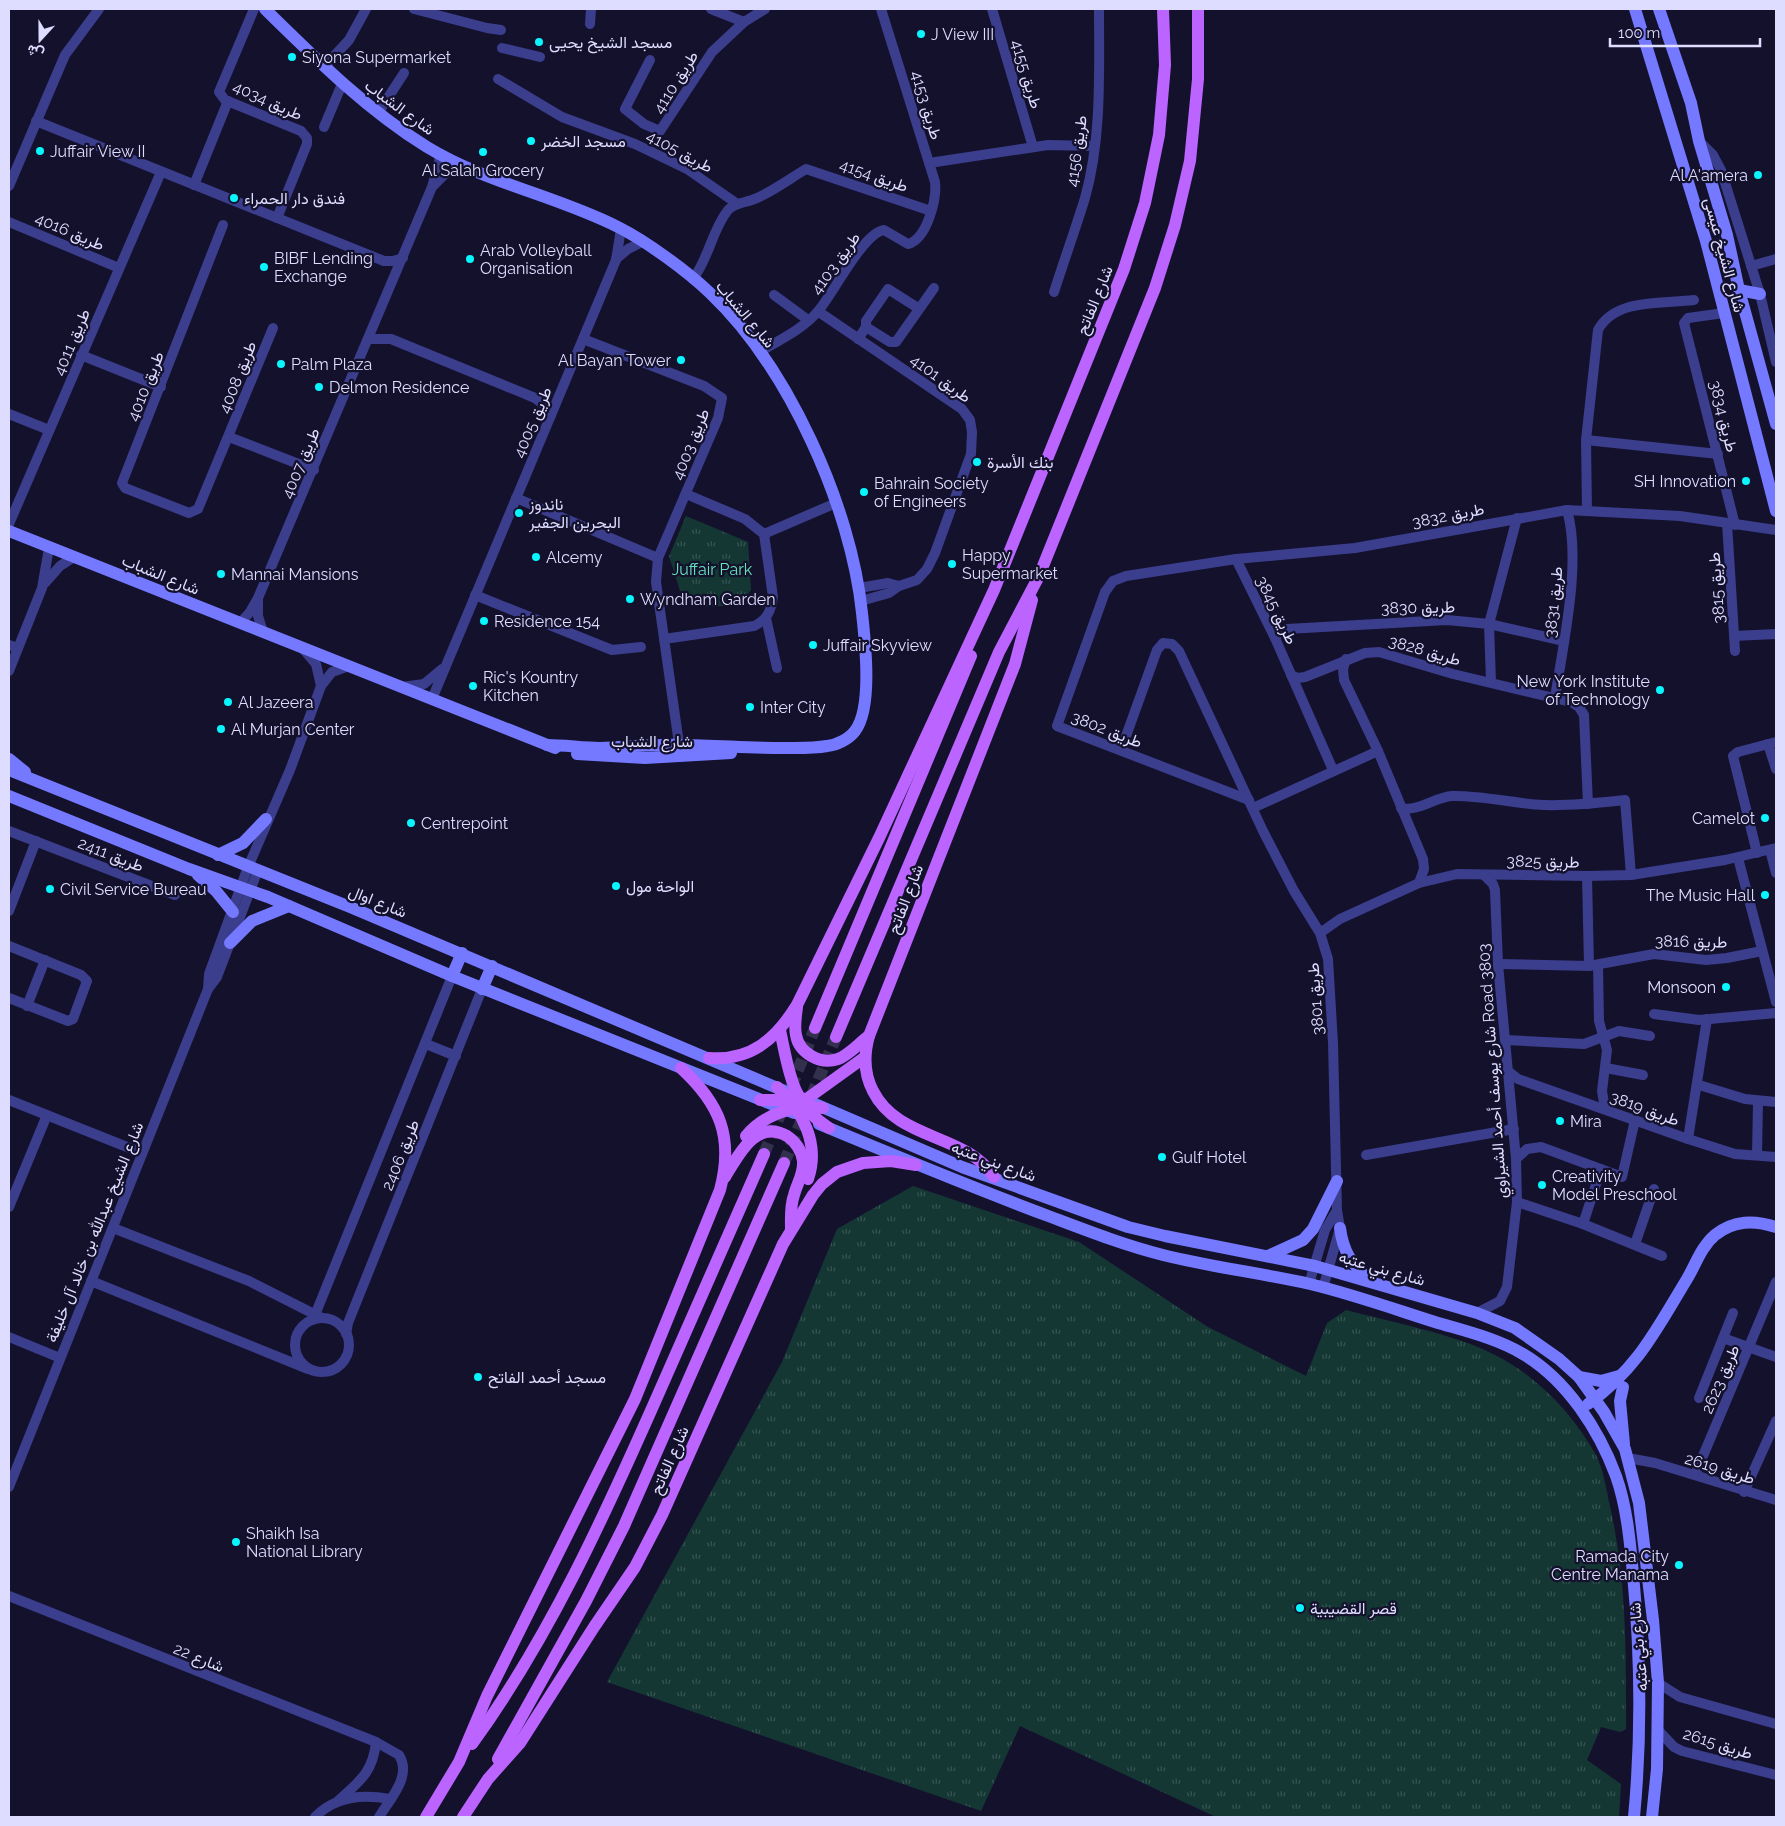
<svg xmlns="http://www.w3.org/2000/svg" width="1785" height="1826" font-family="Raleway,Vazirmatn,sans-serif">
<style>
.grass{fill:url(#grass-tufts)}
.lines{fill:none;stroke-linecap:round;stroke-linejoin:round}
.primary-tunnel{stroke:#32304c;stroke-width:12;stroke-dasharray:12 6;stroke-linecap:butt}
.street{stroke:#3b3d8d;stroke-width:10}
.secondary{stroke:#7479ff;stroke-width:12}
.primary{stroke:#bb64ff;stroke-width:12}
.poi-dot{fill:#09f6ff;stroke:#14112d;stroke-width:2}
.labels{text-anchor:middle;stroke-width:4.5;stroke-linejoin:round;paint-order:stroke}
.poi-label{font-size:16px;fill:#dfddff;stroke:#14112d;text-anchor:start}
.street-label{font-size:16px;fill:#dfddff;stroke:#14112d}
.park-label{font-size:16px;fill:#64e4bc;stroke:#14112d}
</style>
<defs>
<pattern id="grass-tufts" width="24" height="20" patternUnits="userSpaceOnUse" patternTransform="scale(1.25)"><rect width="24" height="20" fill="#143734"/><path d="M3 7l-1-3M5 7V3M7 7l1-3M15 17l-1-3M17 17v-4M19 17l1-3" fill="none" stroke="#365452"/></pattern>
</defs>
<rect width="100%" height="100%" fill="#14112d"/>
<g class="grass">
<path d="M 686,516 L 748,542 L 751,590 L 740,605 L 703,607 L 681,594 L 669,556 Z"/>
<path d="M 913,1186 L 1079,1242 L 1208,1327 L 1306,1376 L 1327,1323 L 1346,1310 C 1391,1322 1455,1334 1495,1355 C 1538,1377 1572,1413 1596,1455 C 1603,1469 1606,1487 1609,1502 C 1627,1578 1626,1651 1626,1729 L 1620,1732 L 1601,1727 L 1587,1760 L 1621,1784 L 1619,1817 L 1216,1817 L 1020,1726 L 981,1811 L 607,1682 L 782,1362 L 837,1229 Z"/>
</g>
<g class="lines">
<g class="primary-tunnel">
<path d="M 764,1154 L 815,1028"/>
<path d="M 784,1163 L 836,1037"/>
</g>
<g class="street">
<path d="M 254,9 L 219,92 L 225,100 L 301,131 L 307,138 L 307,144 L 277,218"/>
<path d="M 414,9 L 487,28 L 501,30"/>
<path d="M 711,9 L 744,22"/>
<path d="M 992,9 L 1033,147"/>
<path d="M 590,24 L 591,9"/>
<path d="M 502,48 L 540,57"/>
<path d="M 650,60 L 625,109 L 644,124 L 660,131 L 712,52 L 744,22 L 765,9"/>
<path d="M 324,67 L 349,40 L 366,9"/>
<path d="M 498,79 L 562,117 L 635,144 L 687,169 L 736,203"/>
<path d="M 378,113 L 404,73"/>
<path d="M 36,121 L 384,261 L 393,261 L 403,258"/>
<path d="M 324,127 L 342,84"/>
<path d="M 1699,141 L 1713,155 L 1721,170 L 1760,294 L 1776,362"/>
<path d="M 929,163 L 1048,145 L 1094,146"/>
<path d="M 194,185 L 228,101"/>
<path d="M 9,186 L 65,55 L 99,9"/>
<path d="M 433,186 L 445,174 L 462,165"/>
<path d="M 9,222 L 119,268"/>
<path d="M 223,225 L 122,483 L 125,488 L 189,513 L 198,509 L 273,328"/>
<path d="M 616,259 L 628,249 L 642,242"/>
<path d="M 1751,266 L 1776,259"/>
<path d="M 693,279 C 709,258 712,230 728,210 C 735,203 743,203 752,200 C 771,193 789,179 806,169 L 931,211"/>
<path d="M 1054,292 C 1064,261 1075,230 1085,198 C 1102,138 1099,71 1099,9"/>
<path d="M 774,295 L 808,320"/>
<path d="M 819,312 L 962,409 L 970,420 L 972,432 L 971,454 L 935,553 L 927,569 L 917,580 L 899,586 L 889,593 L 861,601"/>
<path d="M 1724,313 L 1688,318 L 1684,323 L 1735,525"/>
<path d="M 866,327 L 890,342 L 896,342 L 934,288"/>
<path d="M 369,339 L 391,339 L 535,398 L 544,405 L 551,416"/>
<path d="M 583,339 L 704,386 L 722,398 L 718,418 L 658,558 L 656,582 L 679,744 L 678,752"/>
<path d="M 858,339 L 866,327 L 866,321 L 888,289 L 918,308"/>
<path d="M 759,352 C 778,341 805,328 819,310 C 833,294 863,233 884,230 L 908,244 C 927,239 937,199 935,182 L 881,9"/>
<path d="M 81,355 L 161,387"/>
<path d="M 9,414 L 49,430"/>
<path d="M 229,437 L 314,470"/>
<path d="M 1586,440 L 1718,454"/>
<path d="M 516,498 L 658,558"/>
<path d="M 1587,510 L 1586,440 L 1598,330 C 1615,298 1662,304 1694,300"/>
<path d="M 1727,523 L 1735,651"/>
<path d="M 9,524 L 161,172"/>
<path d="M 764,534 L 836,503"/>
<path d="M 1236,559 L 1275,638 L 1333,770"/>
<path d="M 45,583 L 60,566 L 74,557"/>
<path d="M 859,588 L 888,583 L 899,586"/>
<path d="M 475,595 L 612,650 L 641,647"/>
<path d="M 258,599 L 258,616 L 263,632"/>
<path d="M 766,618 L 777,668"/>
<path d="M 240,623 L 250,612 L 258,598 L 432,187 L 441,154"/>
<path d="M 1734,636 L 1776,634"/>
<path d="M 1275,638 L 1280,632 L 1287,629 L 1447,620 L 1489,624 L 1564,641"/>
<path d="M 664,639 L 754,626 C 767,620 771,611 773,597 L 764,534 L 745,519 L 686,494"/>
<path d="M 9,645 L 18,648"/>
<path d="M 304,650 L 316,664 L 321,686"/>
<path d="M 1346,659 L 1343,669 L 1344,680 L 1378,751 L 1423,859 L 1424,869 L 1419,883"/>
<path d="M 9,671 L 42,588 L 49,548"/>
<path d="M 1291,675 L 1298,678 L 1305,677 L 1365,653 L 1379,652 L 1453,674 L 1571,702 L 1579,707 L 1584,715 L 1588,804"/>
<path d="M 1491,682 L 1489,624 L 1517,518"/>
<path d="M 402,687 L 424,684 L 442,669"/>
<path d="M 1555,698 C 1563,644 1582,562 1567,510"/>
<path d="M 432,699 L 616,260 L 621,229"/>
<path d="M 1768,744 L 1776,769"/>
<path d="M 1121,750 L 1157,650 L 1163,643 L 1172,644 L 1179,651 L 1263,831 L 1294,891 L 1320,933 L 1328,959 L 1333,1043 L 1337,1210 L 1340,1228 L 1323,1288"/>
<path d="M 1249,800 L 1057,726 L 1105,592 L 1113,581 L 1126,576 L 1236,559 L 1355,548 L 1567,510 L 1680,516 L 1776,530"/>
<path d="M 1253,808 L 1378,751"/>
<path d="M 1401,808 C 1418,812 1435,797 1452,796 C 1483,795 1514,804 1544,805 C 1571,806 1598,803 1625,800 L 1631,875"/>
<path d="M 9,831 L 175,895"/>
<path d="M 1770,850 L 1776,873"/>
<path d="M 1757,853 L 1733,756 L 1738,752 L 1776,742"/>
<path d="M 1738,858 L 1776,1002"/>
<path d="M 1587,876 L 1589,966"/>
<path d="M 9,911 L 36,841"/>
<path d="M 1320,933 L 1340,919 L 1419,883 L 1457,874 L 1587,876 L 1631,875 L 1725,860 L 1776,848"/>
<path d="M 9,946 L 81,975 L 87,981 L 73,1019 L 68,1021 L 9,998"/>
<path d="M 1498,964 L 1589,966 L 1654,954 L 1706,960 L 1727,958 L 1762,951"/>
<path d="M 1598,965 L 1599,1021 L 1607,1050 L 1602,1091 L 1605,1109"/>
<path d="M 208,989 L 209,974 L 248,867 L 290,770 L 321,686 L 332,672 L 349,666"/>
<path d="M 27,1006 L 45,960"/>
<path d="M 1654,1014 L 1699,1020 L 1776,1013"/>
<path d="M 1506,1040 L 1584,1044 L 1619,1031 L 1650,1036"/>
<path d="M 426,1044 L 456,1056"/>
<path d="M 1606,1068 L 1643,1075"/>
<path d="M 1509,1072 L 1518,1079 L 1688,1139 L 1735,1154 L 1776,1157"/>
<path d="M 1699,1085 L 1745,1099 L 1776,1102"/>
<path d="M 9,1100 L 142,1153"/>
<path d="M 1688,1139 L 1707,1019"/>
<path d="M 1366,1155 L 1514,1129"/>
<path d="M 1757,1155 L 1758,1101"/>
<path d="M 1516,1159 L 1527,1149 L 1541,1147 L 1622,1177 L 1635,1120"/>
<path d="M 1517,1202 L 1583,1224 L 1662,1256"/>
<path d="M 9,1207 L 47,1115"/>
<path d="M 1583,1224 L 1601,1169"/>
<path d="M 113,1228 L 249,1281 L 322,1318"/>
<path d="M 1635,1244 L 1654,1189"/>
<path d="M 91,1281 L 308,1369"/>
<path d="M 1309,1284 L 1325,1230 L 1337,1210"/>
<path d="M 1477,1313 L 1500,1301 L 1507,1287 L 1517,1202 L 1516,1159 L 1498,964 L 1495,890 L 1493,884 L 1484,875"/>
<circle cx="322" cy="1345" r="27"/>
<path d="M 313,1320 L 452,976"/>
<path d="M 346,1334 L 348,1323 L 482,989"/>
<path d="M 9,1337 L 60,1358"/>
<path d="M 1723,1338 L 1776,1357"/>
<path d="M 1699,1398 L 1733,1313"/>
<path d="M 1628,1458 L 1655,1463 L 1776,1500"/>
<path d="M 1695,1475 L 1776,1282"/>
<path d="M 9,1487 L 208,989 L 217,977 L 258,870"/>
<path d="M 1744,1492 L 1776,1421"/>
<path d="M 9,1596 L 376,1742 L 399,1755 C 412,1776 391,1798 379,1817"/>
<path d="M 1658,1683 L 1680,1697 L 1776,1724"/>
<path d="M 1657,1729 L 1674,1747 L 1682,1751 L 1776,1775"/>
<path d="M 339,1800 C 360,1781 373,1772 376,1742"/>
<path d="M 315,1817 C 335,1796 363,1794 390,1799"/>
</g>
<g class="secondary">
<path d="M 265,9 C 316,59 366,109 427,147 C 486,183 557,196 618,227 C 646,241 687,271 710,293 C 788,367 851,506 862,613 C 865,641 873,708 855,731 C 849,739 837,745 827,746 C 816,748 805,748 794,748 C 756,749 718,745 680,745 C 654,744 627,747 600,748 C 583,748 565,745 547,745"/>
<path d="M 1635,9 L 1706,241 L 1776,511"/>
<path d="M 1659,9 L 1691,103 L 1699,141 L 1727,235 L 1739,290 L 1776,424"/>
<path d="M 1739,290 L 1760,294"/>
<path d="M 9,531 L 555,748"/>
<path d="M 577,754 L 645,758 L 731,753"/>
<path d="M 9,759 L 25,772"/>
<path d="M 9,770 L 350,907 L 787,1092"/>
<path d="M 9,796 L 189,869 L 268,897 L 452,976 L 794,1113"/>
<path d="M 218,855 L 243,843 L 266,819"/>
<path d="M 198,875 L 216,891 L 233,912"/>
<path d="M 230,943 L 252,921 L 289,906"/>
<path d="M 452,976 L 462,953"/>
<path d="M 482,989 L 492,966"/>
<path d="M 815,1104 L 962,1167 L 1128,1227 L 1165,1236 L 1315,1266 L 1477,1313 L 1515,1328 L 1559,1359 L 1579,1377 L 1604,1412 L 1625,1449 L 1639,1503 L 1653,1620 L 1658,1683 L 1657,1769 L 1652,1817"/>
<path d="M 819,1124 C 896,1156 973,1188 1051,1217 C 1088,1231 1124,1245 1163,1255 C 1211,1267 1261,1273 1310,1284 C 1352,1294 1394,1309 1435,1322 C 1465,1331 1496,1338 1523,1354 C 1567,1380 1599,1430 1616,1476 C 1627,1507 1630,1542 1633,1574 C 1641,1658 1642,1734 1634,1817"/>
<path d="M 1340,1228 C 1343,1251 1351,1263 1368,1279"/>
<path d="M 1268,1256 L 1303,1240 L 1313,1229 L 1337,1181"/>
<path d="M 1579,1377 L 1601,1381 L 1619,1376"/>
<path d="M 1623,1387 L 1620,1401 L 1624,1444"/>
<path d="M 1588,1404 C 1638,1368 1656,1330 1687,1279 C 1696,1264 1701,1247 1715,1235 C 1734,1220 1754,1220 1776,1227"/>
</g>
<g class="primary">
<path d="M 797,1007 C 796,1016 794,1026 796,1035 C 799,1053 820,1065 838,1059 C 849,1055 859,1043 869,1036"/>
<path d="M 815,1028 L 971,656"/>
<path d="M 780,1030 C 789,1071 791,1104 829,1128"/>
<path d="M 836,1037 L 999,652 L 1039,576 L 1155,288 L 1175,225 L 1190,161 L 1198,79 L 1198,9"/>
<path d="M 709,1058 C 751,1061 776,1039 797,1005 L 879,838 L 994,590 L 1124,269 L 1145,203 L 1159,135 L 1165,65 L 1163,9"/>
<path d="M 777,1087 C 803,1111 820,1144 808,1179"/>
<path d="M 760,1100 L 799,1100 L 808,1098 L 865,1057"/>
<path d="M 746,1136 C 764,1114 795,1104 823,1108"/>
<path d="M 725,1177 C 738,1156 756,1118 787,1136 C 795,1141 802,1151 803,1161 C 804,1174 797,1183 794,1195 C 790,1206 791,1217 791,1229"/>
<path d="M 994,1177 C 966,1133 898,1141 873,1091 C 864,1074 864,1054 869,1036 L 1015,664 L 1032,600"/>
<path d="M 472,1744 C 549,1638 604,1517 657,1397 C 693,1316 728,1235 764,1154"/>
<path d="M 498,1759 L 586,1601 L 624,1526 L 784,1163"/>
<path d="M 426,1817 L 459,1762 L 487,1696 L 635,1399 L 720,1190 C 734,1137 720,1104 681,1068"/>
<path d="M 463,1817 L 488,1779 L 520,1743 L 594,1627 L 635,1567 L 662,1515 L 783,1244 L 813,1195 L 822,1184 L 837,1172 L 863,1163 L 891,1161 L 916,1165"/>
</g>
</g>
<g class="poi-dot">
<circle cx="921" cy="34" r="5"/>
<circle cx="539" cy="42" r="5"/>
<circle cx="292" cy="57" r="5"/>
<circle cx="531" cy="141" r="5"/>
<circle cx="40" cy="151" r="5"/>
<circle cx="483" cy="152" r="5"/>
<circle cx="1758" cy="175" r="5"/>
<circle cx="234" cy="198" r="5"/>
<circle cx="470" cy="259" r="5"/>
<circle cx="264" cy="267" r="5"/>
<circle cx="681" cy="360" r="5"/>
<circle cx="281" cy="364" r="5"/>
<circle cx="319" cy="387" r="5"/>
<circle cx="977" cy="462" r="5"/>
<circle cx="1746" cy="481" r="5"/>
<circle cx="864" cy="492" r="5"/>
<circle cx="519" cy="513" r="5"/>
<circle cx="536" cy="557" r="5"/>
<circle cx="952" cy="564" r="5"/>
<circle cx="221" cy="574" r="5"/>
<circle cx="630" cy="599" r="5"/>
<circle cx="484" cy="621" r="5"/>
<circle cx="813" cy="645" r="5"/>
<circle cx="473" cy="686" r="5"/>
<circle cx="1660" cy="690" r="5"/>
<circle cx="228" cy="702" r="5"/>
<circle cx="750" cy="707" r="5"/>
<circle cx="221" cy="729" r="5"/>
<circle cx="1765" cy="818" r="5"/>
<circle cx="411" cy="823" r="5"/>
<circle cx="616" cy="886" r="5"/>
<circle cx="50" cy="889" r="5"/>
<circle cx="1765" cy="895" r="5"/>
<circle cx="1726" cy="987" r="5"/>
<circle cx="1560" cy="1121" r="5"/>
<circle cx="1162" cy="1157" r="5"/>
<circle cx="1542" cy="1185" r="5"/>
<circle cx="478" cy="1377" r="5"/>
<circle cx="236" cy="1542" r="5"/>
<circle cx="1679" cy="1565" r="5"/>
<circle cx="1300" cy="1608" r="5"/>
</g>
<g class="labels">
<g class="poi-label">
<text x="931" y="40">J View III</text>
<text x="549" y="48">مسجد الشيخ يحيى</text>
<text x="302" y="63">Siyona Supermarket</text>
<text x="541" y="147">مسجد الخضر</text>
<text x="50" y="157">Juffair View II</text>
<text x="483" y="176" text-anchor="middle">Al Salah Grocery</text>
<text x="1748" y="181" text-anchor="end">Al A'amera</text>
<text x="244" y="204">فندق دار الحمراء</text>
<text x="480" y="256">Arab Volleyball<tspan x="480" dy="18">Organisation</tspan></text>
<text x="274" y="264">BIBF Lending<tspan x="274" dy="18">Exchange</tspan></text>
<text x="671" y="366" text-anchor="end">Al Bayan Tower</text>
<text x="291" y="370">Palm Plaza</text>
<text x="329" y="393">Delmon Residence</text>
<text x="987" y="468">بنك الأسرة</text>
<text x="1736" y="487" text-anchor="end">SH Innovation</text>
<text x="874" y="489">Bahrain Society<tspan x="874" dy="18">of Engineers</tspan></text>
<text x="529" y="510">ناندوز<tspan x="529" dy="18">البحرين الجفير</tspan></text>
<text x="962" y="561">Happy<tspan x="962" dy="18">Supermarket</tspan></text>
<text x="546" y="563">Alcemy</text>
<text x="231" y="580">Mannai Mansions</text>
<text x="640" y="605">Wyndham Garden</text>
<text x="494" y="627">Residence 154</text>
<text x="823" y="651">Juffair Skyview</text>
<text x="483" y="683">Ric's Kountry<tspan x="483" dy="18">Kitchen</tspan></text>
<text x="1650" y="687" text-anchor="end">New York Institute<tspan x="1650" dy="18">of Technology</tspan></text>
<text x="238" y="708">Al Jazeera</text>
<text x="760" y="713">Inter City</text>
<text x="231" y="735">Al Murjan Center</text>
<text x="1755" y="824" text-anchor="end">Camelot</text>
<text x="421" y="829">Centrepoint</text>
<text x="626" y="892">الواحة مول</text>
<text x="60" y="895">Civil Service Bureau</text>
<text x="1755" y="901" text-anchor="end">The Music Hall</text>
<text x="1716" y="993" text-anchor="end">Monsoon</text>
<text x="1570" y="1127">Mira</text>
<text x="1172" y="1163">Gulf Hotel</text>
<text x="1552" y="1182">Creativity<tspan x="1552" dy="18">Model Preschool</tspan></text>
<text x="488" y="1383">مسجد أحمد الفاتح</text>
<text x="246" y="1539">Shaikh Isa<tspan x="246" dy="18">National Library</tspan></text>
<text x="1669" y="1562" text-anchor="end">Ramada City<tspan x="1669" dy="18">Centre Manama</tspan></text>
<text x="1310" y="1614">قصر القضيبية</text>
</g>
<g class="street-label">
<text transform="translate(1027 74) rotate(73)" y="6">طريق 4155</text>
<text transform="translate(675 82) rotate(-58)" y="6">طريق 4110</text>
<text transform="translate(268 100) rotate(24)" y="6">طريق 4034</text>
<text transform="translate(927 105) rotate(73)" y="6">طريق 4153</text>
<text transform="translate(400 107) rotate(36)" y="6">شارع الشباب</text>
<text transform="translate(680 151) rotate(28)" y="6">طريق 4105</text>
<text transform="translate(1076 151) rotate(-82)" y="6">طريق 4156</text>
<text transform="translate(874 175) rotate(19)" y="6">طريق 4154</text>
<text transform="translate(70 231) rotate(23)" y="6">طريق 4016</text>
<text transform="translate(1725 255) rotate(75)" y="6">شارع الشيخ عيسى</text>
<text transform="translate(835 263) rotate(-54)" y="6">طريق 4103</text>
<text transform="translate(1094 300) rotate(-68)" y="6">شارع الفاتح</text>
<text transform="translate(746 314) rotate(50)" y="6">شارع الشباب</text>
<text transform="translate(71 342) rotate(-67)" y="6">طريق 4011</text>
<text transform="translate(237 377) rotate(-68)" y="6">طريق 4008</text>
<text transform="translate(941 378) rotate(36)" y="6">طريق 4101</text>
<text transform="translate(145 386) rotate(-68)" y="6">طريق 4010</text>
<text transform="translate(1724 416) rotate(76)" y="6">طريق 3834</text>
<text transform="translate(532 422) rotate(-67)" y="6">طريق 4005</text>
<text transform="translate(690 444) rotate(-68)" y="6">طريق 4003</text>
<text transform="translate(300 463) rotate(-67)" y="6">طريق 4007</text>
<text transform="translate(1448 515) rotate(-11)" y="6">طريق 3832</text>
<text transform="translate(161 574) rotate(22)" y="6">شارع الشباب</text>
<text transform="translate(1716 588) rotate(-94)" y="6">طريق 3815</text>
<text transform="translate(1553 602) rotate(-84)" y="6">طريق 3831</text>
<text transform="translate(1418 607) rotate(-1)" y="6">طريق 3830</text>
<text transform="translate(1277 610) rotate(64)" y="6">طريق 3845</text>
<text transform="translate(1425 650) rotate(16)" y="6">طريق 3828</text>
<text transform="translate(1107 729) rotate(21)" y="6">طريق 3802</text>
<text x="652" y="747">شارع الشباب</text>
<text transform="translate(111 854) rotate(21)" y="6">طريق 2411</text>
<text transform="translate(1543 861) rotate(1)" y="6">طريق 3825</text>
<text transform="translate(905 899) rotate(-69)" y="6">شارع الفاتح</text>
<text transform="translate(378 901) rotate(22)" y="6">شارع اوال</text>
<text transform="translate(1691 941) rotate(1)" y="6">طريق 3816</text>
<text transform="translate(1315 999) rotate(-94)" y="6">طريق 3801</text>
<text transform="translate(1492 1071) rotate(-94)" y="6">شارع يوسف أحمد الشيراوي Road 3803</text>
<text transform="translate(1645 1108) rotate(20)" y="6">طريق 3819</text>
<text transform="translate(400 1155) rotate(-68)" y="6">طريق 2406</text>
<text transform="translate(994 1161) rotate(20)" y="6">شارع بني عتبه</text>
<text transform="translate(94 1232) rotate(-68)" y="6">شارع الشيخ عبدالله بن خالد آل خليفة</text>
<text transform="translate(1382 1268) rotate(16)" y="6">شارع بني عتبه</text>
<text transform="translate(1720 1379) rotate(-67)" y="6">طريق 2623</text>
<text transform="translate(669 1460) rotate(-66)" y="6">شارع الفاتح</text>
<text transform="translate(1720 1468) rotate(17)" y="6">طريق 2619</text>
<text transform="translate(1638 1647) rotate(-95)" y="6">شارع بني عتبه</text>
<text transform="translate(199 1657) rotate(22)" y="6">شارع 22</text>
<text transform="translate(1718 1743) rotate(17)" y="6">طريق 2615</text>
</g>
<g class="park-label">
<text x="712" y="575">Juffair Park</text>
</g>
</g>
<rect width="1785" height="1826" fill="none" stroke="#dfddff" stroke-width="20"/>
<g transform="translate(40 40) rotate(201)" stroke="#14112d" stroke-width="4" paint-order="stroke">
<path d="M0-4L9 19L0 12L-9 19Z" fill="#dfddff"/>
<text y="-8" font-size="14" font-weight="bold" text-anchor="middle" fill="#dfddff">ش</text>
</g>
<path d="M1610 38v8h150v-8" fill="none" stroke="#dfddff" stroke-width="2.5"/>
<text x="1618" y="38" font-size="15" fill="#dfddff" stroke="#14112d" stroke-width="4" paint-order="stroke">100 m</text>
</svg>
